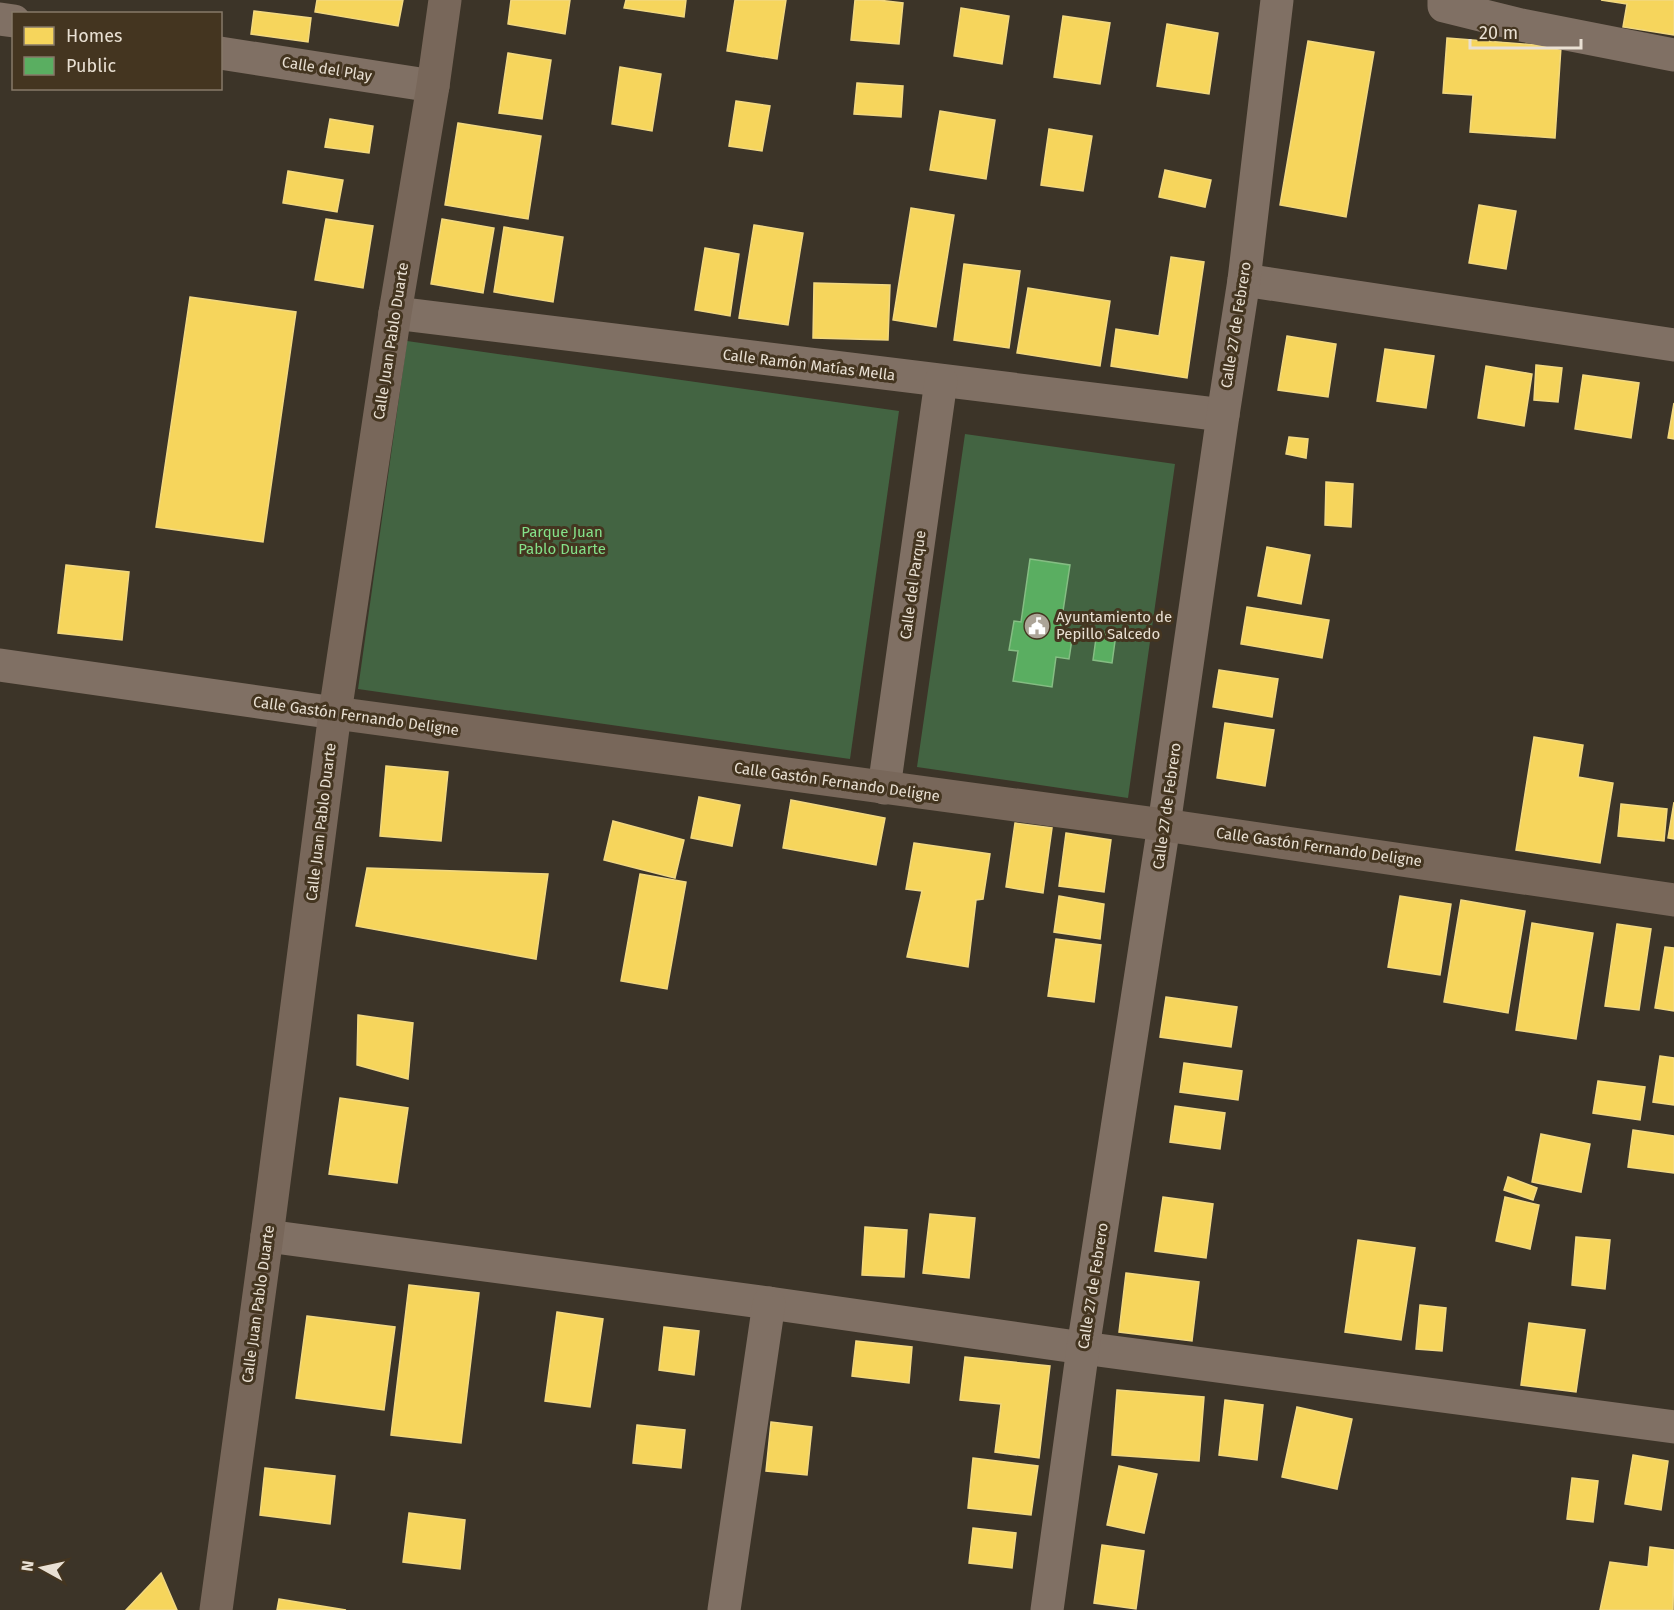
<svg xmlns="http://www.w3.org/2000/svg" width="1674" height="1610" font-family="'Fira Sans',sans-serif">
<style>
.green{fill:#436442;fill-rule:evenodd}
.homes{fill:#f6d55c;stroke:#f2d880;stroke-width:1.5}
.public{fill:#5aae61;stroke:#85bd83;stroke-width:1.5}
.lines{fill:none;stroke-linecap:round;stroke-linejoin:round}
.street{stroke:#807064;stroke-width:33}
.secondary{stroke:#78675a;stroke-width:33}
.labels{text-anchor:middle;stroke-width:6;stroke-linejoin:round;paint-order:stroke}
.street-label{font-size:15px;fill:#e9e0d3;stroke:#443520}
.park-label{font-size:15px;fill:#84e189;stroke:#443520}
.poi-label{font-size:15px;fill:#e9e0d3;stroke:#443520;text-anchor:start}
</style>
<rect width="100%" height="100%" fill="#3c3428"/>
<g class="green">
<path d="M 407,341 L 899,411 L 850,759 L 358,689 Z"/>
<path d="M 965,434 L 1175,464 L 1128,798 L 917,767 ZM 1030,559 L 1060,631 L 1072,633 L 1069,658 L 1056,657 L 1052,687 L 1013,681 L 1018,651 L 1009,650 L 1014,621 L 1021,622 Z"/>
</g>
<g class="homes">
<path d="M 317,0 L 403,0 L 398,26 L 315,12 Z"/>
<path d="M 511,0 L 570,0 L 565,34 L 508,24 Z"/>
<path d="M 626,0 L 686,0 L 684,17 L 624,8 Z"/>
<path d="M 735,0 L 786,0 L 777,59 L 727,51 Z"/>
<path d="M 855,0 L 878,0 L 903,3 L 899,44 L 851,40 Z"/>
<path d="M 1601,0 L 1674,0 L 1674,35 L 1623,27 L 1627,4 Z"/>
<path d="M 961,8 L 1009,16 L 1002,64 L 954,56 Z"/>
<path d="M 254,11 L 311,18 L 308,42 L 251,34 Z"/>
<path d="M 1063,16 L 1110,23 L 1100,84 L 1054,77 Z"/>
<path d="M 1167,24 L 1218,33 L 1209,94 L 1157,86 Z"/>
<path d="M 1447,38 L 1561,47 L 1555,138 L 1470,132 L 1473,95 L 1443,93 Z"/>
<path d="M 1308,41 L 1374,52 L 1346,217 L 1280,205 Z"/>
<path d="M 508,53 L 551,60 L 542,119 L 499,113 Z"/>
<path d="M 620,67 L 661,74 L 652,131 L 612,124 Z"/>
<path d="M 857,83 L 903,86 L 901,117 L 854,114 Z"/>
<path d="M 736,101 L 770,106 L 762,151 L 729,146 Z"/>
<path d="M 940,111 L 995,120 L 986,179 L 930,170 Z"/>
<path d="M 330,119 L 373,126 L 369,153 L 325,147 Z"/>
<path d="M 458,123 L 541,136 L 528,219 L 445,205 Z"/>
<path d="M 1049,129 L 1092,136 L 1083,191 L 1041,185 Z"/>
<path d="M 1165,170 L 1211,180 L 1205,207 L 1159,197 Z"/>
<path d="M 288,171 L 343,180 L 337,212 L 283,203 Z"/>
<path d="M 1479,205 L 1516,211 L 1506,269 L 1469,263 Z"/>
<path d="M 911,208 L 954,215 L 936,327 L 893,320 Z"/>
<path d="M 326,219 L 373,226 L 363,288 L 315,280 Z"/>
<path d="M 442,219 L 494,228 L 483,293 L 431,284 Z"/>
<path d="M 754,225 L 803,233 L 788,325 L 739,318 Z"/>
<path d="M 504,227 L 563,237 L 553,302 L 494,292 Z"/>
<path d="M 705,248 L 739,254 L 730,316 L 695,310 Z"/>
<path d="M 1171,257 L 1204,262 L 1187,378 L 1111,366 L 1116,329 L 1159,336 Z"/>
<path d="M 964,264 L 1020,271 L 1009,348 L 954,340 Z"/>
<path d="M 814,283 L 890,285 L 888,340 L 813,338 Z"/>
<path d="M 1028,288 L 1110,301 L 1100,366 L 1017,353 Z"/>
<path d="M 190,297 L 296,312 L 263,542 L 156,527 Z"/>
<path d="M 1287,336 L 1336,344 L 1328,397 L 1278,390 Z"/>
<path d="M 1385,349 L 1434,356 L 1426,408 L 1377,401 Z"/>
<path d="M 1536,365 L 1562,368 L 1558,402 L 1534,400 Z"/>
<path d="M 1486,366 L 1532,374 L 1524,426 L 1478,418 Z"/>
<path d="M 1583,375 L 1639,383 L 1631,438 L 1575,429 Z"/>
<path d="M 1674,403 L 1674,439 L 1668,438 Z"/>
<path d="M 1289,437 L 1308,439 L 1306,458 L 1286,454 Z"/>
<path d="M 1326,482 L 1353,484 L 1351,527 L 1325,525 Z"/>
<path d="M 1267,547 L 1310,555 L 1301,604 L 1258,596 Z"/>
<path d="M 66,565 L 129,572 L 122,640 L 58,633 Z"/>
<path d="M 1247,607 L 1329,620 L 1322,658 L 1241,644 Z"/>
<path d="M 1219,670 L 1278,679 L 1272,717 L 1213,707 Z"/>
<path d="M 1225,723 L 1274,730 L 1265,786 L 1217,778 Z"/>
<path d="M 1534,737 L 1583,745 L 1578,777 L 1613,783 L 1600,863 L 1516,850 Z"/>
<path d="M 386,766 L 448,772 L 441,841 L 380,836 Z"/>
<path d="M 699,797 L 740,805 L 732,846 L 691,838 Z"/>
<path d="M 791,800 L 885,818 L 876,865 L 783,848 Z"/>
<path d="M 1674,802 L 1674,839 L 1668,838 Z"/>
<path d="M 1621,804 L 1667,809 L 1664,841 L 1618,836 Z"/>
<path d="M 613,821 L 684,840 L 675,878 L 604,860 Z"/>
<path d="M 1015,823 L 1052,828 L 1043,893 L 1006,887 Z"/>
<path d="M 1066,833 L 1111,840 L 1104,892 L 1059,886 Z"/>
<path d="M 914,843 L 990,854 L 983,899 L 976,900 L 968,967 L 907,957 L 922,891 L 906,889 Z"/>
<path d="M 367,868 L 548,874 L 536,959 L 356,926 Z"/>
<path d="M 640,874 L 686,882 L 667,989 L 621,981 Z"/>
<path d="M 1059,896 L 1104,904 L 1100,939 L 1054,932 Z"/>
<path d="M 1400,896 L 1451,904 L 1440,975 L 1388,967 Z"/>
<path d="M 1461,900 L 1525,911 L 1508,1013 L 1444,1002 Z"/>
<path d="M 1532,923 L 1593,933 L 1576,1039 L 1516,1030 Z"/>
<path d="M 1617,924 L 1651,929 L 1639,1010 L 1605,1006 Z"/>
<path d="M 1056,939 L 1101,945 L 1094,1002 L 1048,996 Z"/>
<path d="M 1665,947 L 1674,948 L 1674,1011 L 1655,1008 Z"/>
<path d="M 1166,997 L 1237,1007 L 1231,1047 L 1160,1037 Z"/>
<path d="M 358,1015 L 413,1023 L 408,1079 L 357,1065 Z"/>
<path d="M 1660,1056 L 1674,1058 L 1674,1105 L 1653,1102 Z"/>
<path d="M 1184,1063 L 1242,1071 L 1238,1100 L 1180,1092 Z"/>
<path d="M 1598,1081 L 1645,1087 L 1640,1120 L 1593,1113 Z"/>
<path d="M 340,1098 L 408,1108 L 397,1183 L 329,1174 Z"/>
<path d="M 1175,1106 L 1225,1113 L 1220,1149 L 1170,1142 Z"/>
<path d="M 1633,1130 L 1674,1136 L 1674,1173 L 1628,1167 Z"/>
<path d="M 1541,1134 L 1590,1144 L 1581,1192 L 1532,1182 Z"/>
<path d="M 1508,1177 L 1537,1188 L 1533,1200 L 1504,1190 Z"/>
<path d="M 1163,1197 L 1213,1204 L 1206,1258 L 1155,1251 Z"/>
<path d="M 1505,1197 L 1539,1205 L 1530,1249 L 1496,1241 Z"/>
<path d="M 930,1214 L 975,1218 L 969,1278 L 923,1273 Z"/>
<path d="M 865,1227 L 907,1230 L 904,1277 L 862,1275 Z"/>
<path d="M 1576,1237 L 1610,1240 L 1605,1289 L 1572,1285 Z"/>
<path d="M 1358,1240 L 1415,1248 L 1401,1340 L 1345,1332 Z"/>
<path d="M 1126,1273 L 1199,1282 L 1192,1341 L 1119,1332 Z"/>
<path d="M 409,1285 L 479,1293 L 461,1443 L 391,1435 Z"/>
<path d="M 1420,1305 L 1446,1308 L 1442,1351 L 1416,1349 Z"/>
<path d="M 557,1312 L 603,1319 L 590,1407 L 545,1401 Z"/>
<path d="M 307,1316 L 395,1327 L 384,1410 L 296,1398 Z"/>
<path d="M 1529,1323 L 1585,1330 L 1576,1392 L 1521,1385 Z"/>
<path d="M 664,1327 L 699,1331 L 694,1375 L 659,1370 Z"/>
<path d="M 856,1341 L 912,1347 L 909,1383 L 852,1376 Z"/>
<path d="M 965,1357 L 1050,1366 L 1039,1458 L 995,1452 L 1001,1404 L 960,1400 Z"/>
<path d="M 1117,1390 L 1204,1397 L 1199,1461 L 1112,1455 Z"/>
<path d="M 1225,1400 L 1263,1405 L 1257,1460 L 1219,1455 Z"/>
<path d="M 1297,1407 L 1352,1419 L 1337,1489 L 1282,1477 Z"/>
<path d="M 771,1422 L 812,1427 L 807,1475 L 766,1471 Z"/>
<path d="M 637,1425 L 685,1430 L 681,1468 L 633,1463 Z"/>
<path d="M 1633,1455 L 1668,1461 L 1661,1510 L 1625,1504 Z"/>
<path d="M 973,1458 L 1038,1466 L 1031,1515 L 968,1508 Z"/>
<path d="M 1119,1466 L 1157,1474 L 1144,1533 L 1107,1525 Z"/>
<path d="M 265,1468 L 335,1476 L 330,1524 L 260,1515 Z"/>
<path d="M 1572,1478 L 1598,1481 L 1593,1522 L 1567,1519 Z"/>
<path d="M 409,1513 L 465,1520 L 460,1569 L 403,1562 Z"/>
<path d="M 973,1528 L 1016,1533 L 1012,1568 L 969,1563 Z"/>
<path d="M 1102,1545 L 1144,1551 L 1136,1609 L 1094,1603 Z"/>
<path d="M 1650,1547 L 1674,1550 L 1673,1610 L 1600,1610 L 1610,1562 L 1648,1567 Z"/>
<path d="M 161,1573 L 177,1610 L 126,1610 Z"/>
<path d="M 279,1599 L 346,1610 L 277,1610 Z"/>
</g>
<g class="public">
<path d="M 1030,559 L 1070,565 L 1060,631 L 1073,633 L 1069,659 L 1056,657 L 1052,687 L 1013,681 L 1018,651 L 1009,650 L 1014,621 L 1021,622 Z"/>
<path d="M 1097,631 L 1116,634 L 1112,663 L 1093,660 Z"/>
</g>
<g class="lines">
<g class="street">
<path d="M 1444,0 L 1444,6 L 1521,25 L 1674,55"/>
<path d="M 0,19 L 14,21"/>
<path d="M 220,53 L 433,86"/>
<path d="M 1244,280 L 1674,345"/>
<path d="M 395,313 L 1223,415"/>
<path d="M 0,665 L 335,713"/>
<path d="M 884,788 L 941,381"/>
<path d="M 267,1236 L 769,1303 L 1083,1348 L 1674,1427"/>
<path d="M 724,1610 L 769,1303"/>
<path d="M 1047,1610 L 1083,1348 L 1164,825 L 1223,415 L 1244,280 L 1277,0"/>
</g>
<g class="secondary">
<path d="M 335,713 L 1164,825 L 1674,900"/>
<path d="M 216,1610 L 267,1236 L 335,713 L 395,313 L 433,86 L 445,0"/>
</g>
</g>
<defs>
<symbol id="civic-disc" viewBox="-11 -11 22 22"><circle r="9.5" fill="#aca497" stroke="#443520"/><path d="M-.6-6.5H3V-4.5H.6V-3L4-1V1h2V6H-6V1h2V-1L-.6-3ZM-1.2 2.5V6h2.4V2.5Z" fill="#fff"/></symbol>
</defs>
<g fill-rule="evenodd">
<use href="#civic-disc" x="1022" y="611" width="30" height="30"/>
</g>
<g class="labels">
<g class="street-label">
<text transform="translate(327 69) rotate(9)" y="5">Calle del Play</text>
<text transform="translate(1236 325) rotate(-81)" y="5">Calle 27 de Febrero</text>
<text transform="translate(391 341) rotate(-81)" y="5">Calle Juan Pablo Duarte</text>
<text transform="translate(809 365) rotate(7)" y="5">Calle Ramón Matías Mella</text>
<text transform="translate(913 585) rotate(-82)" y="5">Calle del Parque</text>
<text transform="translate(356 716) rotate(8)" y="5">Calle Gastón Fernando Deligne</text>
<text transform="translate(837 782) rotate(8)" y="5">Calle Gastón Fernando Deligne</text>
<text transform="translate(1167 806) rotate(-82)" y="5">Calle 27 de Febrero</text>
<text transform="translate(321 822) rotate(-83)" y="5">Calle Juan Pablo Duarte</text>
<text transform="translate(1319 847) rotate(8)" y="5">Calle Gastón Fernando Deligne</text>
<text transform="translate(1093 1286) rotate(-81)" y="5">Calle 27 de Febrero</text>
<text transform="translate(258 1304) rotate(-82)" y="5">Calle Juan Pablo Duarte</text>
</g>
<g class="park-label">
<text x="562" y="537">Parque Juan<tspan x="562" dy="17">Pablo Duarte</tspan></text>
</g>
<g class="poi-label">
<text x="1056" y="622">Ayuntamiento de<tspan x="1056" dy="17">Pepillo Salcedo</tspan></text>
</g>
</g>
<rect x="12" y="12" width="210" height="78" fill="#443520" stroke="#867968" stroke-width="1.5"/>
<rect x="24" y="27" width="30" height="18" fill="#f6d55c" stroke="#867968" stroke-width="1.5"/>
<text x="66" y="42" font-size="18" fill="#e9e0d3">Homes</text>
<rect x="24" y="57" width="30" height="18" fill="#5aae61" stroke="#867968" stroke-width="1.5"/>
<text x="66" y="72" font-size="18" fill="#e9e0d3">Public</text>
<g transform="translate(42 1568) rotate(278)" stroke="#443520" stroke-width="4.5" paint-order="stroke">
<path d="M0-4.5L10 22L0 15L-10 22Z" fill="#e9e0d3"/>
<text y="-9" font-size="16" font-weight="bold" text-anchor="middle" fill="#e9e0d3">N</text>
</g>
<path d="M1470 39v9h111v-9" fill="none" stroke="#e9e0d3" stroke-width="3"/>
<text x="1479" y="39" font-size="18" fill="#e9e0d3" stroke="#443520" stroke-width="4.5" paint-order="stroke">20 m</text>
</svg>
